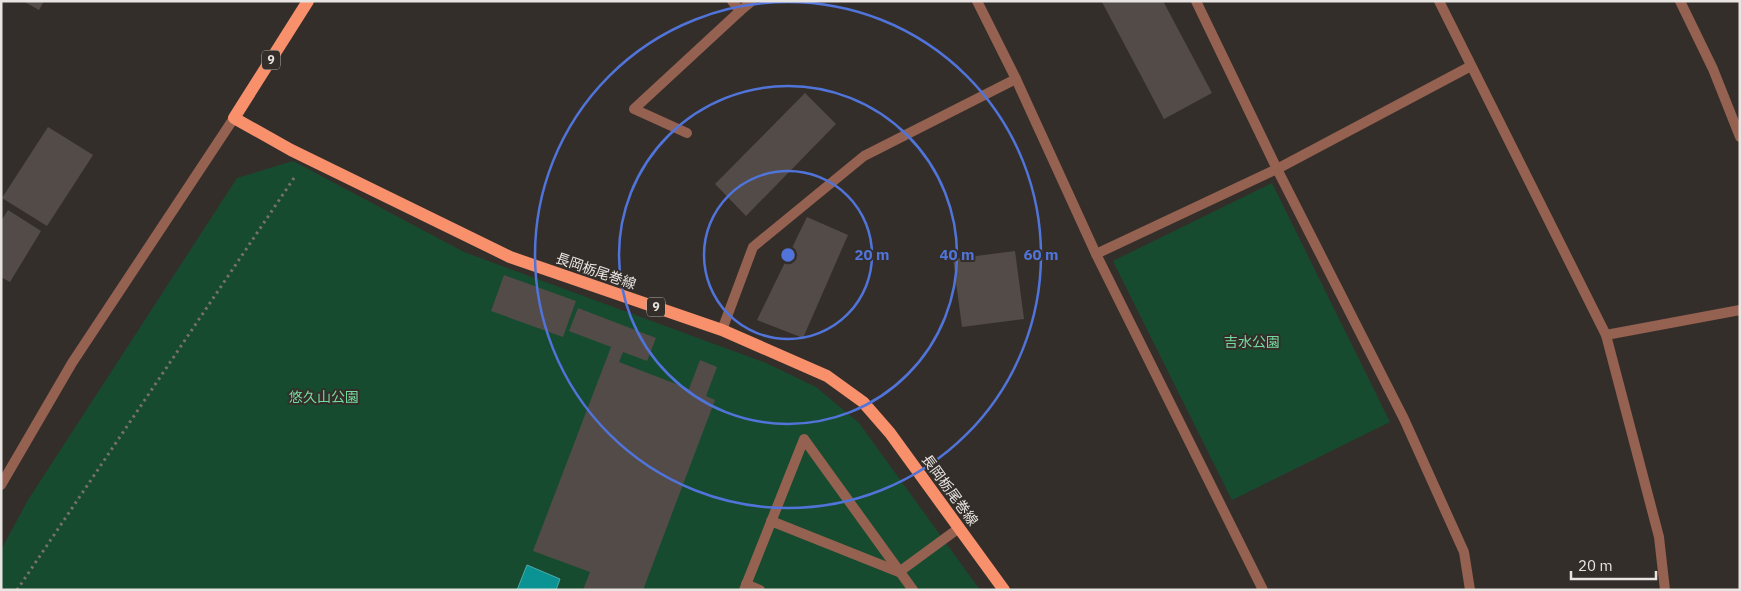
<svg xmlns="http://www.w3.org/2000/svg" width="1741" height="591" font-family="'IBM Plex Sans','Noto Sans JP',sans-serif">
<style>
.green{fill:#174b2f}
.water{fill:#0b9393;stroke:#4dabaa}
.building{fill:#534b48}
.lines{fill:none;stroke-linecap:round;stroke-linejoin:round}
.path{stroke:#76716d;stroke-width:3;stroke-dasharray:2.5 4;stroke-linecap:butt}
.lane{stroke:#956150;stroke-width:10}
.street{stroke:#956150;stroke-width:10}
.primary{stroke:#f9906c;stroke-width:12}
.ring{fill:none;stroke:#5074da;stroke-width:2.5}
.labels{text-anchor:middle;stroke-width:4;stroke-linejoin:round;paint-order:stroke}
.shield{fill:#342e2a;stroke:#b2adaa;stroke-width:1}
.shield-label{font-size:12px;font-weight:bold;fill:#e8e4e1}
.street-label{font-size:14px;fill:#e8e4e1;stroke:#342e2a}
.park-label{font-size:14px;fill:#74db9f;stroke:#342e2a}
.centre{fill:#5074da;stroke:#342e2a;stroke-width:2.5}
.ring-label{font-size:15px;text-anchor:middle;font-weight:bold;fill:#5074da;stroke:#342e2a;stroke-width:4;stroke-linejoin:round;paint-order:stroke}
</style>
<rect width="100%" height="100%" fill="#342e2a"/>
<g class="green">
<path d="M 293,161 L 464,252 L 766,363 L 816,387 L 859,423 L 980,590 L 1,590 L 1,550 L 28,500 L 237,178 Z"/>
<path d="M 1272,183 L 1390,422 L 1232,500 L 1113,261 Z"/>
</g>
<path class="water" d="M 527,565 L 560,579 L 556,590 L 517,590 Z"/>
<g class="building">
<path d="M 23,1 L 44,1 L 39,10 Z"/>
<path d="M 1103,1 L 1163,1 L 1212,93 L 1164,119 L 1102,2 Z"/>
<path d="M 805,93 L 836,124 L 746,216 L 715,184 Z"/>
<path d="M 48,127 L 93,155 L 47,226 L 2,198 Z"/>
<path d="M 8,210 L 41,231 L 10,282 L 1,277 L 1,221 Z"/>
<path d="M 807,217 L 848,235 L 803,338 L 757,320 Z"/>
<path d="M 1015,251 L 1024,319 L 962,327 L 953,259 Z"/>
<path d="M 504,275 L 576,301 L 563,337 L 491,311 Z"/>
<path d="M 578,308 L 656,338 L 647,361 L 623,352 L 619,362 L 689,389 L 700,360 L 717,367 L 706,396 L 715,400 L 643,590 L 583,590 L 590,572 L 533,551 L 611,347 L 569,331 Z"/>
</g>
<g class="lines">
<path class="path" d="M 17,590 L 296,175"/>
<g class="lane">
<path d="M 771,521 L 899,572 L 959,528"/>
<path d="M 746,584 L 760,590"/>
<path d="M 744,590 L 804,439 L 913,590"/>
</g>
<g class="street">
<path d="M 732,1 L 740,11 L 752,1"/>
<path d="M 977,1 L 1016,79 L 1096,254 L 1263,590"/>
<path d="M 1196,1 L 1277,169 L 1404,419 L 1464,552 L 1470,590"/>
<path d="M 1439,1 L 1606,335 L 1659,537 L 1665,590"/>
<path d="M 1680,1 L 1713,69 L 1740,137"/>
<path d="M 687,133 L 634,109 L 740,11"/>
<path d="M 1096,254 L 1277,169 L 1471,66"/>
<path d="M 722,330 L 753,247 L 864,156 L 1016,79"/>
<path d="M 1606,335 L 1740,310"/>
<path d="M 1,485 L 72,363 L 234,118"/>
</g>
<path class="primary" d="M 308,1 L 234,118 L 291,150 L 510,257 L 722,330 L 827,376 L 863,402 L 890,433 L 1004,590"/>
</g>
<g class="ring">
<circle cx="788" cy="255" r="84"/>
<circle cx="788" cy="255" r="169"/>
<circle cx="788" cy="255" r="253"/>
</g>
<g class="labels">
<g class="shield">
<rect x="262" y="50.5" width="18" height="19" rx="4"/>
<rect x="647" y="297.5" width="18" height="19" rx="4"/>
</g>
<g class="shield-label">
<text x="271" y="64">9</text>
<text x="656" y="311">9</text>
</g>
<g class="street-label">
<text transform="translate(596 271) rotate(19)" y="5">長岡栃尾巻線</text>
<text transform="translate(950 490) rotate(54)" y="5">長岡栃尾巻線</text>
</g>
<g class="park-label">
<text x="1252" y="347">吉水公園</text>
<text x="324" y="402">悠久山公園</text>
</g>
</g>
<circle cx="788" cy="255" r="8" class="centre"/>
<g class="ring-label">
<text x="872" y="260">20 m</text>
<text x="957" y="260">40 m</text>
<text x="1041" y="260">60 m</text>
</g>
<rect width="1741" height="591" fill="none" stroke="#e8e4e1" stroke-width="5"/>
<path d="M1571 571v8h85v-8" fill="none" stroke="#e8e4e1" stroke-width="2.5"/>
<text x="1578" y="571" font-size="15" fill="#e8e4e1" stroke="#342e2a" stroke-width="4" paint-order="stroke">20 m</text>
</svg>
